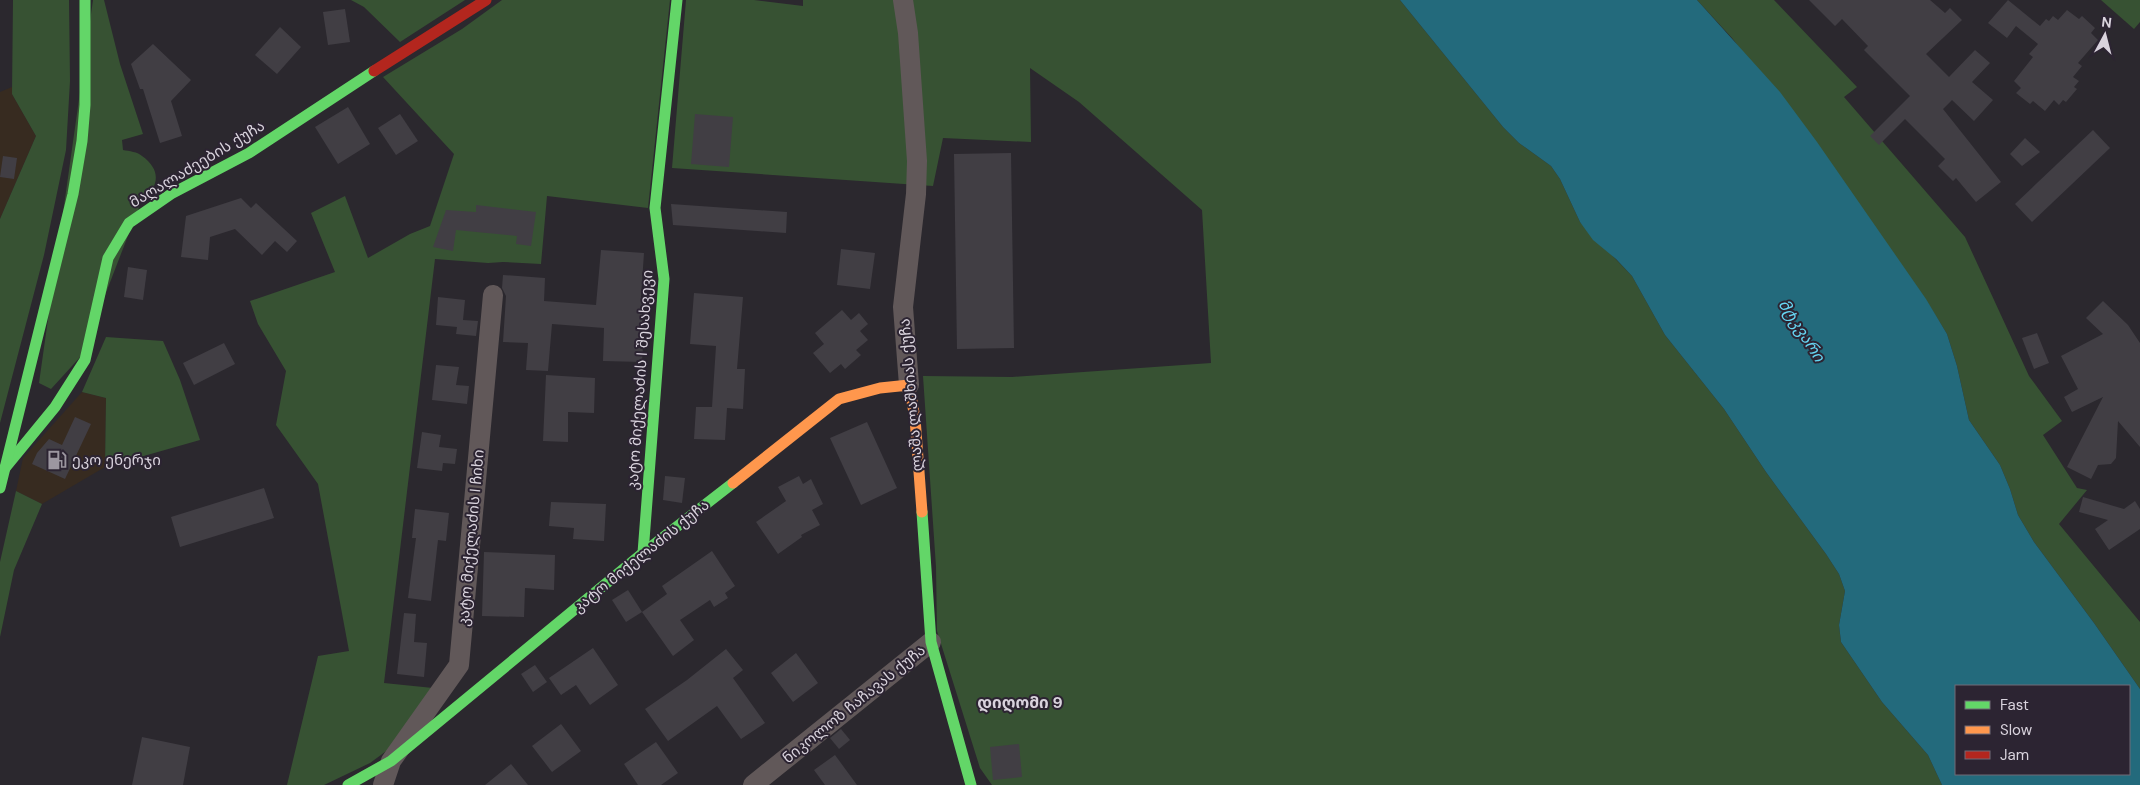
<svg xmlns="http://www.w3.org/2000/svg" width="2140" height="785" font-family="'DM Sans','Noto Sans Georgian',sans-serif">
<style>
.commercial{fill:#372b20}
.green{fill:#375233}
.water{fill:#236a7c;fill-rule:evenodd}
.building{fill:#413e44}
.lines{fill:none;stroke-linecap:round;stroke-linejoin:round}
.street{stroke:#615859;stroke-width:20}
.fast{stroke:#63d668;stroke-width:11}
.slow{stroke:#ff974d;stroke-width:11}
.jam{stroke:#b3261e;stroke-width:11}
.labels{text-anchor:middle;stroke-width:4;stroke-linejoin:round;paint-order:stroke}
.street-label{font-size:15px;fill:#d9d3dd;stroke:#2c2432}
.poi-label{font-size:15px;fill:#d9d3dd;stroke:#2c2432;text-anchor:start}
.water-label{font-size:16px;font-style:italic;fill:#66d6f3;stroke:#2c2432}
.neighbourhood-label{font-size:16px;font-weight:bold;fill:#d9d3dd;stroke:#2c2432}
</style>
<rect width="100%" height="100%" fill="#2b282e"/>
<g class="commercial">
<path d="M 12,87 L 12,94 L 36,136 L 0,219 L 0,92 Z"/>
<path d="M 82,392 L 106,398 L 105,467 L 42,504 L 16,491 L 23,458 Z"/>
</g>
<g class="green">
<path d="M 13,0 L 69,0 L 70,81 L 66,150 L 44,255 L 0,423 L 0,219 L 36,136 L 12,94 Z"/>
<path d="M 93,0 L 104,0 L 120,64 L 143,134 L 122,140 L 123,150 C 129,151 138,152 142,156 C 163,171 158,188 141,202 L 82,355 L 51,389 L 39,383 Z"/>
<path d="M 351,0 L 465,0 L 400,42 L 364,7 Z"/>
<path d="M 502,0 L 670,0 L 648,208 L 547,196 L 541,264 L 503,262 L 488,263 L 435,259 L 384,683 L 433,688 L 389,749 L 370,763 L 324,785 L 287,785 L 318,656 L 349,651 L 318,484 L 276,425 L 286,371 L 258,324 L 250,301 L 335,272 L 311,213 L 345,196 L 368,258 L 410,234 L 430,226 L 454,154 L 383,77 L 462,29 Z"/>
<path d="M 686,0 L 754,0 L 803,6 L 803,0 L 1400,0 L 1503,127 L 1519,143 L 1551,166 L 1560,179 L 1580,222 L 1632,276 L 1665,335 L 1724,409 L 1766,472 L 1826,554 L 1839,574 L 1845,591 L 1839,625 L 1841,642 L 1882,702 L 1928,755 L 1942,785 L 992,785 L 980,768 L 937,631 L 936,567 L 923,376 L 1012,377 L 1211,363 L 1202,210 L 1079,102 L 1030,68 L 1031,142 L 943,138 L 933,186 L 672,168 Z"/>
<path d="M 1697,0 L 1774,0 L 1857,87 L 1844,97 L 1965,237 L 2029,376 L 2062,421 L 2043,435 L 2077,488 L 2087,490 L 2059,524 L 2140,622 L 2140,689 L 2094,623 L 2034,542 L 2018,515 L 2010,489 L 2000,465 L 1969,420 L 1957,366 L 1947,334 L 1926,300 L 1873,224 L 1732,38 Z"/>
<path d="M 2101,0 L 2140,0 L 2140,22 L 2134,29 Z"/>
<path d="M 106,337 L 163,341 L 180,380 L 200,440 L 105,467 L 106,398 L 82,392 Z"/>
<path d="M 16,491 L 42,504 L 14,570 L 0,637 L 0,562 Z"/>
</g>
<path class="water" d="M 1400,0 L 1697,0 L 1780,92 L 1817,142 L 1926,299 L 1947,334 L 1957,366 L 1969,420 L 2000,465 L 2010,489 L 2018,515 L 2034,542 L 2094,623 L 2140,689 L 2140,785 L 1942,785 L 1928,755 L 1882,702 L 1841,642 L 1839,625 L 1845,591 L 1839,574 L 1826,554 L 1766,472 L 1724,409 L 1665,335 L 1632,276 L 1616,259 L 1593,240 L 1580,222 L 1560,179 L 1551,166 L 1519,143 L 1503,127 ZM 1956,686 L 2129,686 L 2129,774 L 1956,774 Z"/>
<g class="building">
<path d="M 1809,0 L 1930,0 L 1945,13 L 1950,8 L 1962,20 L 1926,54 L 1949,77 L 1975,50 L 1990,63 L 1972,82 L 1993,100 L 1974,121 L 1952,100 L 1943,109 L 2001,182 L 1976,202 L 1956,178 L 1953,181 L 1938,166 L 1945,159 L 1905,119 L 1879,145 L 1870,136 L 1910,96 L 1864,50 L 1868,46 L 1842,19 L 1835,26 Z"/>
<path d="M 2008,0 L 2040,26 L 2046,19 L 2049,21 L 2053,16 L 2058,20 L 2067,10 L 2079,19 L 2082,16 L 2095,28 L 2091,33 L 2098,40 L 2078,63 L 2082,66 L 2073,77 L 2079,81 L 2074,87 L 2077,89 L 2066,102 L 2063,100 L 2059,105 L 2054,100 L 2045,111 L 2033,101 L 2030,104 L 2016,93 L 2021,88 L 2014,81 L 2033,57 L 2029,54 L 2038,44 L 2016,26 L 2007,38 L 1988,23 Z"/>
<path d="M 345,9 L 350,42 L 328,45 L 323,12 Z"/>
<path d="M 280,27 L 301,47 L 277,74 L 255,55 Z"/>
<path d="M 153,44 L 191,80 L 171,101 L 182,136 L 160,143 L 143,89 L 140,89 L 131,64 Z"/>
<path d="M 348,107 L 370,144 L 338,164 L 315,127 Z"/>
<path d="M 400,114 L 418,141 L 396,155 L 378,128 Z"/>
<path d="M 695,114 L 733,117 L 729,167 L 691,164 Z"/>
<path d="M 2093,130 L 2110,148 L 2032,222 L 2015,204 Z"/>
<path d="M 2025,138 L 2040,152 L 2022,166 L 2010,154 Z"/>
<path d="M 1011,153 L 1014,348 L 957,349 L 954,154 Z"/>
<path d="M 3,156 L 17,158 L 14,179 L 0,177 Z"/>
<path d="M 241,198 L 251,208 L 256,203 L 297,241 L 287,252 L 275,241 L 262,255 L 235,229 L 210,237 L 208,260 L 181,257 L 186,216 Z"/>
<path d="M 671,204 L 787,212 L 786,233 L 673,225 Z"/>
<path d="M 476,205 L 536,212 L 531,246 L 516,244 L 517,236 L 456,230 L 453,251 L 433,247 L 446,210 L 476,212 Z"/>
<path d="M 841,249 L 875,253 L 870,289 L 837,285 Z"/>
<path d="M 601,250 L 644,253 L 641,297 L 643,297 L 642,330 L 644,330 L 642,362 L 603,361 L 604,328 L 552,324 L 548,371 L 526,370 L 528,343 L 503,342 L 506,296 L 502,288 L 503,275 L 545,278 L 544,301 L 596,305 Z"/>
<path d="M 128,267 L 147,270 L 143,300 L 124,297 Z"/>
<path d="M 694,293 L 743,297 L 737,369 L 745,369 L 743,409 L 727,408 L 725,440 L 694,439 L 696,407 L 712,407 L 716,346 L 690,344 Z"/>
<path d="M 438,297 L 465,300 L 463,320 L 478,321 L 476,336 L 456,334 L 457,327 L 436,325 Z"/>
<path d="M 2103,301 L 2128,325 L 2140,343 L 2140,447 L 2118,421 L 2116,458 L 2111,464 L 2098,465 L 2091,479 L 2067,467 L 2103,397 L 2072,412 L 2064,397 L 2078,389 L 2061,356 L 2103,334 L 2086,318 Z"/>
<path d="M 842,310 L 851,320 L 859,313 L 868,324 L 860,331 L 868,340 L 856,350 L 861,355 L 845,369 L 841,364 L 830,373 L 813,353 L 824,344 L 815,333 Z"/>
<path d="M 2037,333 L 2049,363 L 2034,369 L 2022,338 Z"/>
<path d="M 224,343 L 235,364 L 194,385 L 183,363 Z"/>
<path d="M 436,365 L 459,367 L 456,385 L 469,386 L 467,404 L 432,400 Z"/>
<path d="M 546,375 L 595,378 L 594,413 L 568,412 L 568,442 L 543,441 Z"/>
<path d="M 75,417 L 91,424 L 65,479 L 32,464 L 37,453 L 49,439 L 62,445 Z"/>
<path d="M 867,422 L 897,488 L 861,505 L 830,438 Z"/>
<path d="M 422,432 L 441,435 L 439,447 L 457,449 L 455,464 L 443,463 L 442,471 L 417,468 Z"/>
<path d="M 665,476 L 685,478 L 682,503 L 663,500 Z"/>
<path d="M 799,476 L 803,484 L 811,479 L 823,504 L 812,510 L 820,525 L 801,535 L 802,537 L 778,554 L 756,522 L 786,501 L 778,487 Z"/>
<path d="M 264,488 L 274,518 L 180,547 L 171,517 Z"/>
<path d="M 2083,497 L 2124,509 L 2135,501 L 2140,509 L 2140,529 L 2109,550 L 2095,529 L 2108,520 L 2079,512 Z"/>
<path d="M 551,502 L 606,504 L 604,541 L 573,539 L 574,528 L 549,526 Z"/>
<path d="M 415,509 L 449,513 L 446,541 L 438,540 L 431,601 L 408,598 L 416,538 L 412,538 Z"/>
<path d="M 712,551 L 735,586 L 725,593 L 728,598 L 714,607 L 710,600 L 680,620 L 694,640 L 673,656 L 642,612 L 667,594 L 662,586 Z"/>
<path d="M 484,552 L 555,555 L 554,590 L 525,588 L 524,617 L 482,616 Z"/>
<path d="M 628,590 L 642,612 L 626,622 L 612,600 Z"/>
<path d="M 404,613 L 416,614 L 414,642 L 427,643 L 424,677 L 397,674 Z"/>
<path d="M 593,648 L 618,685 L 590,705 L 576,685 L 561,695 L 549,678 Z"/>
<path d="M 726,649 L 743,670 L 733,678 L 765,723 L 741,739 L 717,706 L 668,741 L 645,709 L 687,680 Z"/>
<path d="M 796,653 L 818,683 L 793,702 L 771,673 Z"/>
<path d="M 535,665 L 547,682 L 533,692 L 521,674 Z"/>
<path d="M 561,724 L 581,751 L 552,772 L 532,746 Z"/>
<path d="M 841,729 L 850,740 L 839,749 L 830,738 Z"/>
<path d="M 142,737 L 190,747 L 183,785 L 132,785 Z"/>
<path d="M 656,742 L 678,773 L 661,785 L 638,785 L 624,764 Z"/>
<path d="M 1019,744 L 1022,777 L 993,780 L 990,747 Z"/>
<path d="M 835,755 L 857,785 L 825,785 L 814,770 Z"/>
<path d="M 511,764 L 528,785 L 485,785 Z"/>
</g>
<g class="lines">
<g class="street">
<path d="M 903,0 L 908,33 L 917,161 L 916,194 L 903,307 L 909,385"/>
<path d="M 383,785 L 391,761 L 459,665 L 493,295"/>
<path d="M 753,785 L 931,642"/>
</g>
<g class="fast">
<path d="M 5,468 L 55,407 L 85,360 L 108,258 L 129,223 L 171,194 L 249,153 L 374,71"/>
<path d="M 0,488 L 73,194 L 82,141 L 85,105 L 85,0"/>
<path d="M 922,512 L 931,642 L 971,785"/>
<path d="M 643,553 L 664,279 L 655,208 L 677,0"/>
<path d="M 348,785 L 391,761 L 643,553 L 733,483"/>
</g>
<path class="slow" d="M 733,483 L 839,399 L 880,388 L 909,385 L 915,418 L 922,512"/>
<path class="jam" d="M 374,71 L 486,0"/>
</g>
<defs>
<symbol id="fuel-bare" viewBox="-9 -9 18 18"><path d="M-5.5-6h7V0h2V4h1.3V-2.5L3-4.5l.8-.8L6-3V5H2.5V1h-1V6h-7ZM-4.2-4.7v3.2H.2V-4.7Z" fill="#9c97a0" stroke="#2c2432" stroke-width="2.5" paint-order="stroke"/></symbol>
</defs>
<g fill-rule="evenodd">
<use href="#fuel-bare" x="43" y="446" width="28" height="28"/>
</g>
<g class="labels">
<g class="street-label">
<text transform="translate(197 164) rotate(-31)" y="5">მაღალაძეების ქუჩა</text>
<text transform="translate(640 380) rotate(-86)" y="5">კატო მიქელაძის I შესახვევი</text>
<text transform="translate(911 395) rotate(-95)" y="5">ლაშა ლაშხიას ქუჩა</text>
<text transform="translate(471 538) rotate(-85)" y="5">კატო მიქელაძის I ჩიხი</text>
<text transform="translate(641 556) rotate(-39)" y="5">კატო მიქელაძის ქუჩა</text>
<text transform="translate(854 704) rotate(-39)" y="5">ნიკოლოზ ჩაჩავას ქუჩა</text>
</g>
<g class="poi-label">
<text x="72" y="465">ეკო ენერჯი</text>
</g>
<g class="water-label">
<text transform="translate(1802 330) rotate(57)" y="6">მტკვარი</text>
</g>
<g class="neighbourhood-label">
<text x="1020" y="708">დიღომი 9</text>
</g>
</g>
<rect x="1955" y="685" width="175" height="90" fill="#2c2432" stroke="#716a76"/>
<rect x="1965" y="701" width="25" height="8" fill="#63d668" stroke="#716a76"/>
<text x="2000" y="710" font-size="15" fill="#d9d3dd">Fast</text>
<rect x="1965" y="726" width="25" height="8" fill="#ff974d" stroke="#716a76"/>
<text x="2000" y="735" font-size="15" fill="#d9d3dd">Slow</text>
<rect x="1965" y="751" width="25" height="8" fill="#b3261e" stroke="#716a76"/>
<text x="2000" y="760" font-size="15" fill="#d9d3dd">Jam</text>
<g transform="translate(2105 35) rotate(7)" stroke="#2c2432" stroke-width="4" paint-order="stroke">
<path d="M0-4L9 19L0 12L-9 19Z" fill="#d9d3dd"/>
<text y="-8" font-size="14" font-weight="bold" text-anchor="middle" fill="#d9d3dd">N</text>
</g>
</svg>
